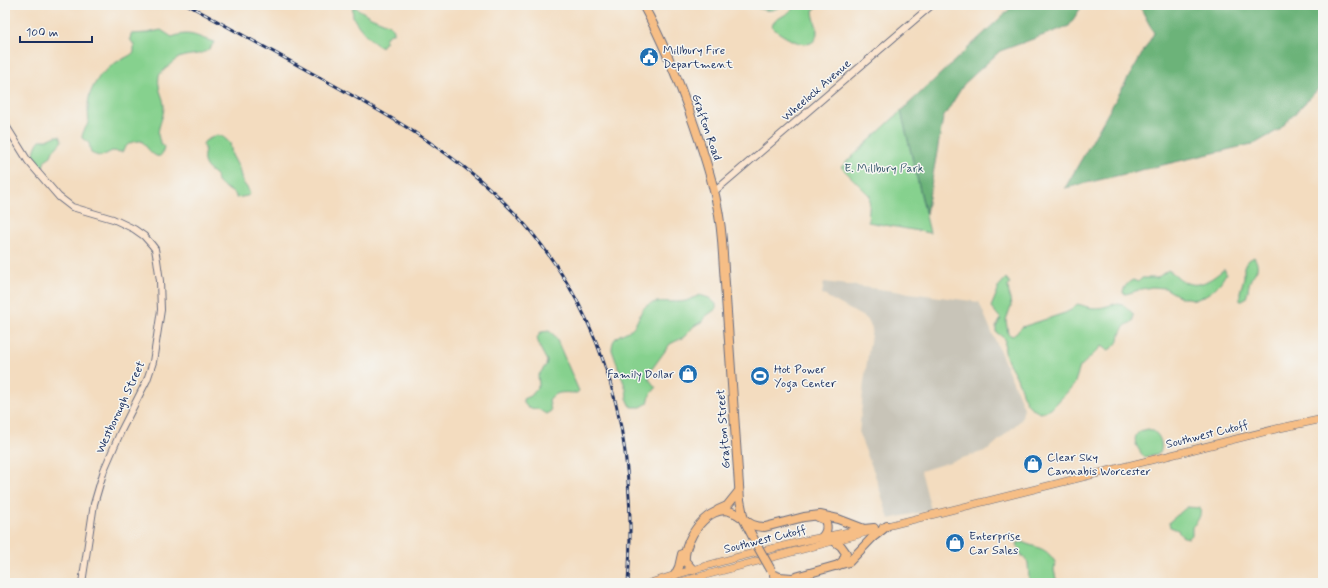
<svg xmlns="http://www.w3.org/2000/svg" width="1328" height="588" font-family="Mynerve,sans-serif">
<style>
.industrial{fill:#c8c4b8}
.green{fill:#86d18e;stroke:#508076}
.forest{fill:#6cb379;stroke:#44716c}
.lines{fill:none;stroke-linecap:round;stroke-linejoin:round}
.secondary-casing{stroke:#676c80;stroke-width:8}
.primary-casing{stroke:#676c80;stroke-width:8}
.highway-casing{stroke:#676c80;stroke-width:10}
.secondary{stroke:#fbe5cf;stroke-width:6}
.primary{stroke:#f6be86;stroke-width:7}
.highway{stroke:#f6be86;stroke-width:8}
.rail-casing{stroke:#1b2f5e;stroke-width:3}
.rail{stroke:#f6f6f2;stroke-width:1.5;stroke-dasharray:4.5;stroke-linecap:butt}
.highway-bridge-casing{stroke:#676c80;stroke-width:10;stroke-linecap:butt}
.highway-bridge{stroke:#f6be86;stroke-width:8}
.labels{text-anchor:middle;stroke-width:3;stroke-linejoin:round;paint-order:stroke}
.poi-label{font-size:12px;fill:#1b2f5e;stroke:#f6f6f2;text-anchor:start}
.street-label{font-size:12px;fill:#1b2f5e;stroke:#f6f6f2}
.park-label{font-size:12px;fill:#36586a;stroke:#f6f6f2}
</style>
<rect width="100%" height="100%" fill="#f6f6f2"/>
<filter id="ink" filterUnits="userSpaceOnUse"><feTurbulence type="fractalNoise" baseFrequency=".025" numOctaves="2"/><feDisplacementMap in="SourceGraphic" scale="8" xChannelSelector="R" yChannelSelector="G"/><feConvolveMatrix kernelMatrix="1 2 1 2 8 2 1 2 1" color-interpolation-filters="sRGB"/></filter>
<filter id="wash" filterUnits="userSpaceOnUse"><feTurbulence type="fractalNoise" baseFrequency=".012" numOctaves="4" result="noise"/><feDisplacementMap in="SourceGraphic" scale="16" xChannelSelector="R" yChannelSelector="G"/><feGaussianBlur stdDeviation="0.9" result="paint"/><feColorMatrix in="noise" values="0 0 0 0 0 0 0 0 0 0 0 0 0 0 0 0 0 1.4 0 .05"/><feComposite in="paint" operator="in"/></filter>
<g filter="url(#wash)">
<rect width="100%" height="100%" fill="#f3dcbf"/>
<path class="industrial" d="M 824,282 L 979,302 L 1024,408 L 1021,420 L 988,450 L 921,471 L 931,510 L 889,519 L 874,472 L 859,434 L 864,382 L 872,328 L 867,319 L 822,294 Z"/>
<g class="green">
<path d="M 751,5 L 783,5 C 770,13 764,11 751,5 Z"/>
<path d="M 796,5 L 822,5 L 813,10 C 813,18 817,24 817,32 C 816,57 780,36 771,26 L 776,20 L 788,13 Z"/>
<path d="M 353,6 L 371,17 L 388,24 L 394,29 L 393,33 L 386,37 L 385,42 L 381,47 C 374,45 354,23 353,16 C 352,13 353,9 353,6 Z"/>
<path d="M 161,30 L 172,37 C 191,30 196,37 214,42 C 207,57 194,53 181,57 C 173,60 166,69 159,75 C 159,78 158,82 159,85 C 159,92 164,98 164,106 C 164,122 151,133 164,147 C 161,168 147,148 142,141 C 131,141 128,143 122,152 L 112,151 C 102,156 101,158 91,153 L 89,143 L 82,138 C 82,132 86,128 88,123 C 89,117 88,112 88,107 C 88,93 94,85 101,74 C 106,72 109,67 114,64 C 120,59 128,58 134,52 L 134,45 L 130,39 L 131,34 L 147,33 Z"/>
<path d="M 901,111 L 930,233 L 868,222 L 870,196 L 841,167 Z"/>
<path d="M 217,135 L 222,136 L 230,143 L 232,155 L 239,168 L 242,181 L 248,189 L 250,194 L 247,196 L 236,198 L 236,195 L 217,182 L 216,175 C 206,168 201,163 205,150 L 203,144 L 205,141 Z"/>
<path d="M 56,136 L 60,136 L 62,141 L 53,151 L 51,156 L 45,160 L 43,167 L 40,169 C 31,162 33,148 40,140 L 47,140 Z"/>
<path d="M 1254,257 C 1263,271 1251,273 1249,285 C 1248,289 1248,293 1246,298 L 1240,301 L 1240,292 L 1244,278 L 1244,266 L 1249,260 Z"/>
<path d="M 1168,270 C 1174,273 1178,278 1183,281 C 1198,290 1212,279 1223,270 L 1225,270 L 1226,273 C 1220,286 1209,295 1195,300 L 1189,298 L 1182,298 L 1165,288 L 1152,287 L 1142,289 L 1126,294 L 1123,293 C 1123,288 1128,282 1133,280 L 1138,282 L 1142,278 L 1157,278 Z"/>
<path d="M 1006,278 L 1010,283 L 1008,287 L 1011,306 L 1006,320 L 1008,334 L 1013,336 L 1022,327 L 1065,313 L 1071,310 L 1077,304 C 1083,305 1088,308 1095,308 C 1112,308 1118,296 1133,314 L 1133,321 C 1131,323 1127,324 1125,326 C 1117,334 1122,344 1108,350 L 1102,346 L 1080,367 L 1074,385 L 1051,409 L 1041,413 C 1023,407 1023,392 1016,376 C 1008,361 1003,357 1005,339 L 996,332 L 996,327 L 1001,319 L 991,307 L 998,290 L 998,287 Z"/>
<path d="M 700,295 L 709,298 L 716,304 L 716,309 L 706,316 L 703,321 L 694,326 L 684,337 L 670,344 L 649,373 L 649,379 L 656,388 L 650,395 L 648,403 L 641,407 L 631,407 L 627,398 L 626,389 L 612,350 C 612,334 622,336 631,329 C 639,323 639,311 646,306 C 658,298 673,304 686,301 C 691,299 695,297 700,295 Z"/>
<path d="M 549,331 L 554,335 L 556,338 L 579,391 L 577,393 C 567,393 555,390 549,400 L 551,411 L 546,414 L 538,409 L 528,408 L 524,403 L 523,399 L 532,395 L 539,385 L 538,376 L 546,365 L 547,361 L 540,348 L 537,338 L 541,332 Z"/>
<path d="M 1148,429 C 1159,431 1164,444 1160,453 L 1145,457 L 1143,456 C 1138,448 1130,439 1140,431 Z"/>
<path d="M 1187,507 L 1200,508 C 1202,516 1197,522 1192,527 L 1192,535 L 1189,538 C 1182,537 1180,536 1178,530 L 1170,527 L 1169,522 Z"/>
<path d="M 1022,542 C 1038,549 1045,546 1055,562 L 1054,570 L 1057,583 L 1028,583 L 1029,579 L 1028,563 L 1020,553 L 1017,543 Z"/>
</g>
<g class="forest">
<path d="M 1014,5 L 1084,5 L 1082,6 L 1069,26 L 1000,51 L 964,84 L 943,118 L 926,214 L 901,111 Z"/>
<path d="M 1139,5 L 1308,5 L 1323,9 L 1323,84 L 1280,129 L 1256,143 L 1065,188 L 1154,33 Z"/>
</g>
</g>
<g filter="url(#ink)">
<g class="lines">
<defs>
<g id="secondary">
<path d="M 5,124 L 28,161 L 59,197 L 72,207 L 113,219 L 134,229 L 144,236 L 152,245 L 155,249 L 157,260 L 160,281 L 161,310 L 153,362 L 147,380 L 121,431 L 104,470 L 94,504 L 82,583"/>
<path d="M 715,191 L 932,5"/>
</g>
<g id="primary">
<path d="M 883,527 L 1127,466 L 1280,428 L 1323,419"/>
<path d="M 650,583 C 718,561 788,543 858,530"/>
<path d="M 676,583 L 871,531"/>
</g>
<g id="highway">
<path d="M 643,5 C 664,43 680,84 694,125 C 707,163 719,200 722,240 L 740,500 L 744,520 L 758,547"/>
<path d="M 718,510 L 727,506 L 739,491"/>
<path d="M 818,517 L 825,520 C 828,527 827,533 821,538"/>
<path d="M 834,541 L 841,546 L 846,553 L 843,561 L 837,566"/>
<path d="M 693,570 L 685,561 C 683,540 709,502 732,512 C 747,517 746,527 765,527 L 804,517 L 820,515 L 838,519 L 864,529 L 874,528"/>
<path d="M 675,575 L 679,567 L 682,554"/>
<path d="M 774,575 L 780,577 L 792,578 L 849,562 L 872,538 L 887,526"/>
</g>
</defs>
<use href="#secondary" class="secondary-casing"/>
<use href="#primary" class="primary-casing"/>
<use href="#highway" class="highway-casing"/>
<use href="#secondary" class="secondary"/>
<use href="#primary" class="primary"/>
<use href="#highway" class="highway"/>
<defs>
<path id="rail" d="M 188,5 C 235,31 283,57 330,83 C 382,112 434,141 480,180 C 574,260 623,373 629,496 C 631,525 630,554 628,583"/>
</defs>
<use href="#rail" class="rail-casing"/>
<use href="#rail" class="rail"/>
<defs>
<path id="highway-bridge" d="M 758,547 L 771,570"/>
</defs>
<use href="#highway-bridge" class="highway-bridge-casing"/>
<use href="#highway-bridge" class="highway-bridge"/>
</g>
</g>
<defs>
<symbol id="civic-disc" viewBox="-11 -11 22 22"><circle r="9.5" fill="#1f6fb2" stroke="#f6f6f2"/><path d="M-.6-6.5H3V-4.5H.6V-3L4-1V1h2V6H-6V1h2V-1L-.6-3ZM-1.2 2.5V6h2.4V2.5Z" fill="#fff"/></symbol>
<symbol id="shop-disc" viewBox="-11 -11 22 22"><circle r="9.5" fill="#1f6fb2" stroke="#f6f6f2"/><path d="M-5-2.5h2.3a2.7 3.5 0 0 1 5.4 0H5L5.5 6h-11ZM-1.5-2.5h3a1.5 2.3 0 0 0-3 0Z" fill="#fff"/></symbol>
<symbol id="stadium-disc" viewBox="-11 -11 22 22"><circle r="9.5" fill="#1f6fb2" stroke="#f6f6f2"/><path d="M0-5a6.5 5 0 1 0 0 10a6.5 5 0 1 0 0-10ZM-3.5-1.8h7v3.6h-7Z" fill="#fff"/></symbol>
</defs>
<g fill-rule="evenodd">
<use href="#civic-disc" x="638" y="46" width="22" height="22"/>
<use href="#shop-disc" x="677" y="363" width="22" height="22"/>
<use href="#stadium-disc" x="749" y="365" width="22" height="22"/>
<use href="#shop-disc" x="1022" y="453" width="22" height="22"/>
<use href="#shop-disc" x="944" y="532" width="22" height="22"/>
</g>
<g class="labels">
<g class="poi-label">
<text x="663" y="54">Millbury Fire<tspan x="663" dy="14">Department</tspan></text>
<text x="774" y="373">Hot Power<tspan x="774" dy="14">Yoga Center</tspan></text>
<text x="674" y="378" text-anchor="end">Family Dollar</text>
<text x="1047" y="461">Clear Sky<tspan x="1047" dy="14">Cannabis Worcester</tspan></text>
<text x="969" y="540">Enterprise<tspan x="969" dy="14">Car Sales</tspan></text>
</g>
<g class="street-label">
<text transform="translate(816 90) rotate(-41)" y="4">Wheelock Avenue</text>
<text transform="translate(707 127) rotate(71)" y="4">Grafton Road</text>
<text transform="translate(120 407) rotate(-65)" y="4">Westborough Street</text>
<text transform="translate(723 429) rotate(-94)" y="4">Grafton Street</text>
<text transform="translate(1207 434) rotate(-14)" y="4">Southwest Cutoff</text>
<text transform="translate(765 539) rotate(-14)" y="4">Southwest Cutoff</text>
</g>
<g class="park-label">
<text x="884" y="172">E. Millbury Park</text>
</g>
</g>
<rect width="1328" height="588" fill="none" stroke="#f6f6f2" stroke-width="20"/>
<path d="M20 36v6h72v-6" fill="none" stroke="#1b2f5e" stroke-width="2"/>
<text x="26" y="36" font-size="12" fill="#1b2f5e" stroke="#f6f6f2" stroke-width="3" paint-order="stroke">100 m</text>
</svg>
